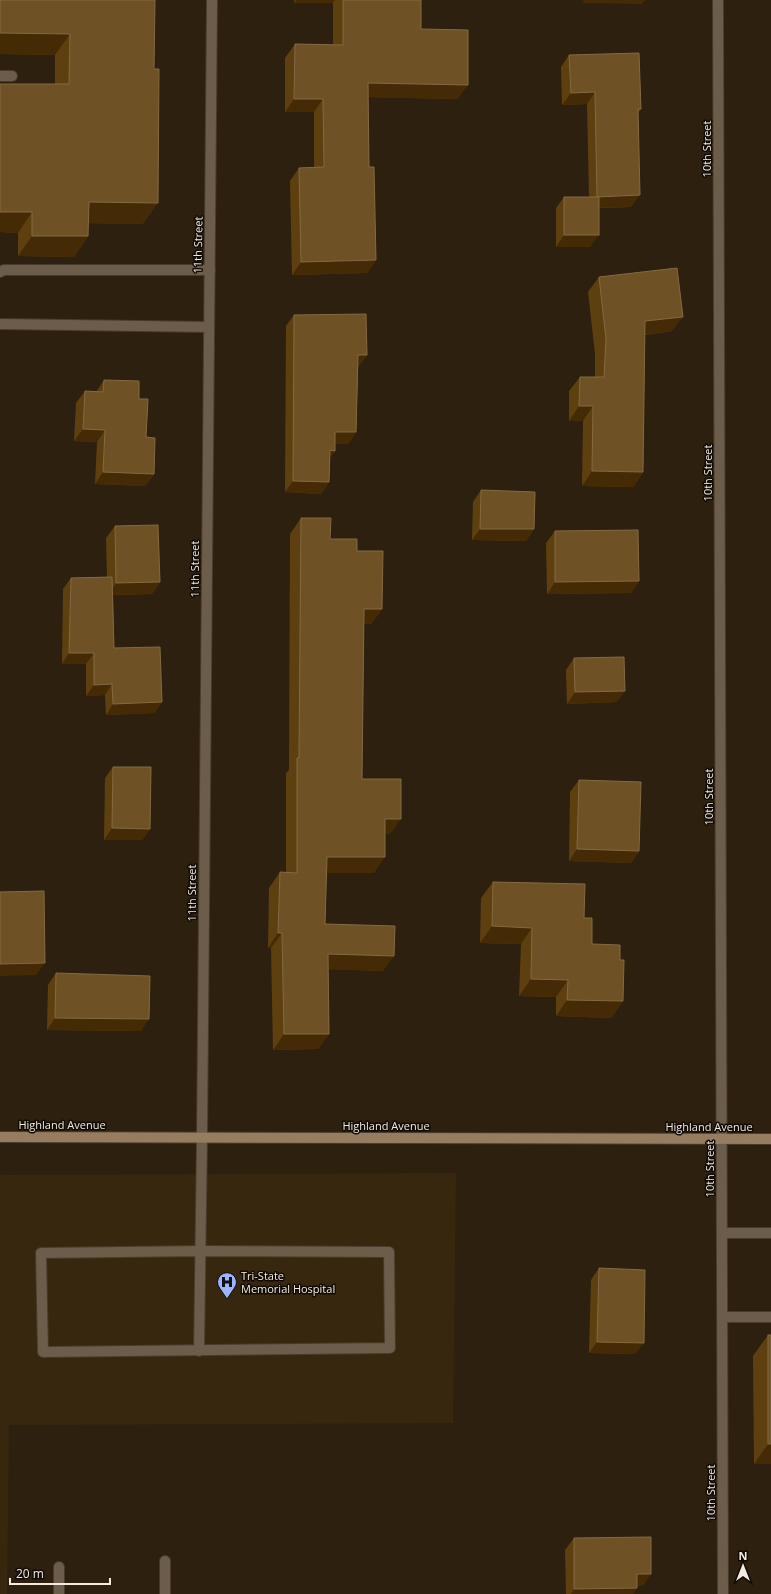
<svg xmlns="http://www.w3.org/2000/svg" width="771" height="1594" font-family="'Open Sans',sans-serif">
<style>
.built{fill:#38270f}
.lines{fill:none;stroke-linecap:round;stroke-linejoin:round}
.lane-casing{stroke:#493c2c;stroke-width:12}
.street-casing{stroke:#493c2c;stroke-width:12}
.secondary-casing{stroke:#493c2c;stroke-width:12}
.lane{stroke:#6c5c4a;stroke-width:10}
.street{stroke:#6c5c4a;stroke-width:10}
.secondary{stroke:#967d5f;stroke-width:10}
.wall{fill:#5e4010}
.shaded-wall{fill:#442b06}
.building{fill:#6e5226;stroke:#836a43}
.labels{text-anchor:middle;stroke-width:3;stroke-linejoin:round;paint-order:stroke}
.street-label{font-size:11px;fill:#f4ebe0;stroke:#100b05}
.poi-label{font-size:11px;fill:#f4ebe0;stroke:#100b05;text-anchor:start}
</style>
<rect width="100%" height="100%" fill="#2d200f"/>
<path class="built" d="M 456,1173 L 453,1423 L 9,1425 L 7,1594 L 0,1594 L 0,1175 Z"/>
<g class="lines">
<defs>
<g id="lane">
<path d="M 0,76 L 12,76"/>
<path d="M 0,272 L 4,270 L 210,270"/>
<path d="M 0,324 L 209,327"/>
<path d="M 722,1233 L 771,1233"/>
<path d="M 201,1251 L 389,1252 L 390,1348 L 43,1352 L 41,1253 Z"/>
<path d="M 723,1317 L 771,1317"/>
<path d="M 199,1351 L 202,1138"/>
<path d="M 165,1561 L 165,1594"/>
<path d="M 59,1567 L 59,1594"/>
</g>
<g id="street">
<path d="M 718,0 L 723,1594"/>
<path d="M 202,1138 L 212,0"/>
</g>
<path id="secondary" d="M 0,1137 L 771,1139"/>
</defs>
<use href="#lane" class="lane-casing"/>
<use href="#street" class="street-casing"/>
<use href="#secondary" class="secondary-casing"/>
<use href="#lane" class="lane"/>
<use href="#street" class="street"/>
<use href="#secondary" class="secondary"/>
</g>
<g class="wall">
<path d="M 155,0 L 143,224 L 88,223 L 88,236 L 74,257 L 18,256 L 18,233 L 0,232 L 0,84 L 55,84 L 55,55 L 0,54 Z"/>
<path d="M 294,0 L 421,0 L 421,29 L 458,99 L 368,97 L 369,167 L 376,260 L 367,273 L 292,275 L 290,181 L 299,168 L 314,167 L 314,112 L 285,112 L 285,58 L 295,44 L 333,45 L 333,3 L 294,3 Z"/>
<path d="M 569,55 L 641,109 L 638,113 L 631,207 L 599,208 L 590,247 L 556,247 L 556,208 L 564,197 L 589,197 L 587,104 L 562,105 L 561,67 Z"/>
<path d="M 599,277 L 672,331 L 645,335 L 643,472 L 633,487 L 582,486 L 583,421 L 569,421 L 569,391 L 580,377 L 595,377 L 595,354 L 588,292 Z"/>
<path d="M 294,315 L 367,355 L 358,367 L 356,432 L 348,444 L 335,444 L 335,451 L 330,457 L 329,482 L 321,494 L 285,492 L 286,326 Z"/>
<path d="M 104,380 L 139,399 L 154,474 L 145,486 L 95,484 L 97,442 L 74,441 L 76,403 L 85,391 L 96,392 Z"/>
<path d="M 481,490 L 534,529 L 526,541 L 472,540 L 473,502 Z"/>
<path d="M 301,518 L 330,539 L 357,551 L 382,609 L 371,624 L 364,624 L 362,779 L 390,834 L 385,834 L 374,873 L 326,873 L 325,924 L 383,971 L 328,969 L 329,1034 L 318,1049 L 273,1050 L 271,948 L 268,948 L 269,888 L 280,872 L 286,873 L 286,773 L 289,770 L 290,534 Z"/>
<path d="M 115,526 L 160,582 L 152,594 L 113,595 L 114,648 L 162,702 L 154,713 L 106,715 L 105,695 L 86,696 L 86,664 L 62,664 L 63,589 L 71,578 L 107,577 L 106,538 Z"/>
<path d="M 555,531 L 639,581 L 631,593 L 547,594 L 546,543 Z"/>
<path d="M 574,658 L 625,691 L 616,702 L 567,704 L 566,670 Z"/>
<path d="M 113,767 L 150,829 L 142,840 L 104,840 L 105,778 Z"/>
<path d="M 579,780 L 639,851 L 631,863 L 569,861 L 570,792 Z"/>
<path d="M 493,882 L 584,918 L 592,944 L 620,960 L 623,1001 L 611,1018 L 556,1016 L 556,997 L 519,996 L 521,944 L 480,943 L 481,898 Z"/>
<path d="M 56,973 L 141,1031 L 47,1030 L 48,985 Z"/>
<path d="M 599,1268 L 635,1354 L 589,1353 L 591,1280 Z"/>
<path d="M 768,1335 L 771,1335 L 771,1464 L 754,1464 L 753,1356 Z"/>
<path d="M 574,1538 L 643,1586 L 637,1586 L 633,1594 L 566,1594 L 565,1550 Z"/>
</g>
<g class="shaded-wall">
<path d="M 296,0 L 335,0 L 333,3 L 294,3 Z"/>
<path d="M 584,0 L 645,0 L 642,4 L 582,3 Z"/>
<path d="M 0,33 L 70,34 L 55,55 L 0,54 Z"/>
<path d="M 368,83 L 468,85 L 458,99 L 359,97 Z"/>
<path d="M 595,92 L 587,104 L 562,105 L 571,93 Z"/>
<path d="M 294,99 L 323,99 L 314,112 L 285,112 Z"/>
<path d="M 640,195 L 631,207 L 589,208 L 597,197 Z"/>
<path d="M 89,202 L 158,203 L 143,224 L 74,223 Z"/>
<path d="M 0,212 L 32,212 L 18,233 L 0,232 Z"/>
<path d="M 564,235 L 599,235 L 590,247 L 556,247 Z"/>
<path d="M 32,236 L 88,236 L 74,257 L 18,256 Z"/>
<path d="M 376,260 L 367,273 L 292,275 L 301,262 Z"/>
<path d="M 683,317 L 672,331 L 635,336 L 645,321 Z"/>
<path d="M 358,355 L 367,355 L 358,367 L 350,367 Z"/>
<path d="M 579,406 L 593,406 L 583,421 L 569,421 Z"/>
<path d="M 83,429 L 105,430 L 97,442 L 74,441 Z"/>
<path d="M 335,432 L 356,432 L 348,444 L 327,444 Z"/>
<path d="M 330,450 L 335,451 L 326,462 Z"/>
<path d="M 592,471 L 643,472 L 633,487 L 582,486 Z"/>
<path d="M 103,472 L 154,474 L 145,486 L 95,484 Z"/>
<path d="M 293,481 L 329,482 L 321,494 L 285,492 Z"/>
<path d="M 480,529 L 534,529 L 526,541 L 472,540 Z"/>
<path d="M 639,581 L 631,593 L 547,594 L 555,582 Z"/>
<path d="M 160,582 L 152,594 L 108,595 L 116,583 Z"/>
<path d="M 364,609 L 382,609 L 371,624 L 353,624 Z"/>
<path d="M 69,653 L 94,653 L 86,664 L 62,664 Z"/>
<path d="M 112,684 L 105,695 L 86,696 L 94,685 Z"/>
<path d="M 625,691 L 616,702 L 567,704 L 575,692 Z"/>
<path d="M 162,702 L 154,713 L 106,715 L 113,704 Z"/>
<path d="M 385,819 L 401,819 L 390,834 L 374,834 Z"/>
<path d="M 112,828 L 150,829 L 142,840 L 104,840 Z"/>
<path d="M 577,849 L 639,851 L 631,863 L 569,861 Z"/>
<path d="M 327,857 L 385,857 L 374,873 L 316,873 Z"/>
<path d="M 492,926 L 532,928 L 521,944 L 480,943 Z"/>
<path d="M 278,933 L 282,933 L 271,948 L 268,948 Z"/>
<path d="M 328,954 L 394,956 L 383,971 L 317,969 Z"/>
<path d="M 45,963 L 36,975 L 0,976 L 0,964 Z"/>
<path d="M 531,979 L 568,980 L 556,997 L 519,996 Z"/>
<path d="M 567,1000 L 623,1001 L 611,1018 L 556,1016 Z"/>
<path d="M 55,1018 L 149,1019 L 141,1031 L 47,1030 Z"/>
<path d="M 284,1034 L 329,1034 L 318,1049 L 273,1050 Z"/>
<path d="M 597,1342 L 644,1343 L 635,1354 L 589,1353 Z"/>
<path d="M 768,1444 L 771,1444 L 771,1464 L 754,1464 Z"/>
<path d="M 637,1574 L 651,1574 L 643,1586 L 629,1586 Z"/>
<path d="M 637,1588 L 633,1594 L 571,1594 L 574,1589 Z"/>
</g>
<g class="building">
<path d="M 0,0 L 155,0 L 154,69 L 159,69 L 158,203 L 89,202 L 88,236 L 32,236 L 32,212 L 0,212 L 0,84 L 69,84 L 70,34 L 0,33 Z"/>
<path d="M 343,0 L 421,0 L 421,29 L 468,30 L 468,85 L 368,83 L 369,167 L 374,167 L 376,260 L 301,262 L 299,168 L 324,167 L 323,99 L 294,99 L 295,44 L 343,45 Z"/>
<path d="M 639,53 L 641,109 L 638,109 L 640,195 L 597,197 L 595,92 L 571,93 L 569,55 Z"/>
<rect x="564" y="197" width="35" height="38"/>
<path d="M 677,268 L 683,317 L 645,321 L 643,472 L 592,471 L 593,406 L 579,406 L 580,377 L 604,377 L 606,339 L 599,277 Z"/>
<path d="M 366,314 L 367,355 L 358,355 L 356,432 L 335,432 L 335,451 L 330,450 L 329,482 L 293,481 L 294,315 Z"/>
<path d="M 104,380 L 139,381 L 139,399 L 148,399 L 146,437 L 155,438 L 154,474 L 103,472 L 105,430 L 83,429 L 85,391 L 103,392 Z"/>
<path d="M 481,490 L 535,492 L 534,529 L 480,529 Z"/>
<path d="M 301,518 L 331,518 L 330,539 L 357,539 L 357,551 L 383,551 L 382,609 L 364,609 L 362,779 L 401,779 L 401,819 L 385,819 L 385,857 L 327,857 L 325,924 L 395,926 L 394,956 L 328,954 L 329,1034 L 284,1034 L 282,933 L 278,933 L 280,872 L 297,873 L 297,758 L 299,758 Z"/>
<path d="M 158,525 L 160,582 L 116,583 L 115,526 Z"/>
<path d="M 638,530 L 639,581 L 555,582 L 555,531 Z"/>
<path d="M 112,577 L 114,648 L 160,647 L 162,702 L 113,704 L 112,684 L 94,685 L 94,653 L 69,653 L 71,578 Z"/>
<path d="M 624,657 L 625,691 L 575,692 L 574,658 Z"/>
<path d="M 113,767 L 151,767 L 150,829 L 112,828 Z"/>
<path d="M 579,780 L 641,782 L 639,851 L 577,849 Z"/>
<path d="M 493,882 L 585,884 L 584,918 L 592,918 L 592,944 L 620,945 L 620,960 L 624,960 L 623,1001 L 567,1000 L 568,980 L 531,979 L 532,928 L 492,926 Z"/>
<path d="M 44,891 L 45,963 L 0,964 L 0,892 Z"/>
<path d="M 56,973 L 150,976 L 149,1019 L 55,1018 Z"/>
<path d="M 599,1268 L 645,1270 L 644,1343 L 597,1342 Z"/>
<rect x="768" y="1335" width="3" height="109"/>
<path d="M 651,1537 L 651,1574 L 637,1574 L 637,1588 L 574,1589 L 574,1538 Z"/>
</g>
<defs>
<symbol id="hospital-pin" viewBox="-11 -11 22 30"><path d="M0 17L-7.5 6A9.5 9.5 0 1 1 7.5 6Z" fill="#9cb4fd" stroke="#100b05"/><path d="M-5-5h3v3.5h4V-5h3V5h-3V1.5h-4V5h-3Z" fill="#111"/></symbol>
</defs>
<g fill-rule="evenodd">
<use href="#hospital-pin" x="216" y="1271" width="22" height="30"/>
</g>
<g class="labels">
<g class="street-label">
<text transform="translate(707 149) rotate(-90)" y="4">10th Street</text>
<text transform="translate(198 245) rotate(-89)" y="4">11th Street</text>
<text transform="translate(708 473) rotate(-90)" y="4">10th Street</text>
<text transform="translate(195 569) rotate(-90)" y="4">11th Street</text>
<text transform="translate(709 797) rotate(-90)" y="4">10th Street</text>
<text transform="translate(192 893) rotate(-90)" y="4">11th Street</text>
<text x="62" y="1129">Highland Avenue</text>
<text x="386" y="1130">Highland Avenue</text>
<text x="709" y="1131">Highland Avenue</text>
<text transform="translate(710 1169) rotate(-90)" y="4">10th Street</text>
<text transform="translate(711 1493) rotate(-90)" y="4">10th Street</text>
</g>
<g class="poi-label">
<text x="241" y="1280">Tri-State<tspan x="241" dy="13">Memorial Hospital</tspan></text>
</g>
</g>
<g transform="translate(743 1566)" stroke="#100b05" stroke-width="3" paint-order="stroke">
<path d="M0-3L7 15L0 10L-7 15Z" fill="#f4ebe0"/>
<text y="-6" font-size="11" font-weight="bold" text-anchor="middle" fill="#f4ebe0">N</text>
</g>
<path d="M10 1578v6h100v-6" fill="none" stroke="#f4ebe0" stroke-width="2"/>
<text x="16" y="1578" font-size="12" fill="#f4ebe0" stroke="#100b05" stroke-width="3" paint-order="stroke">20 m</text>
</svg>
